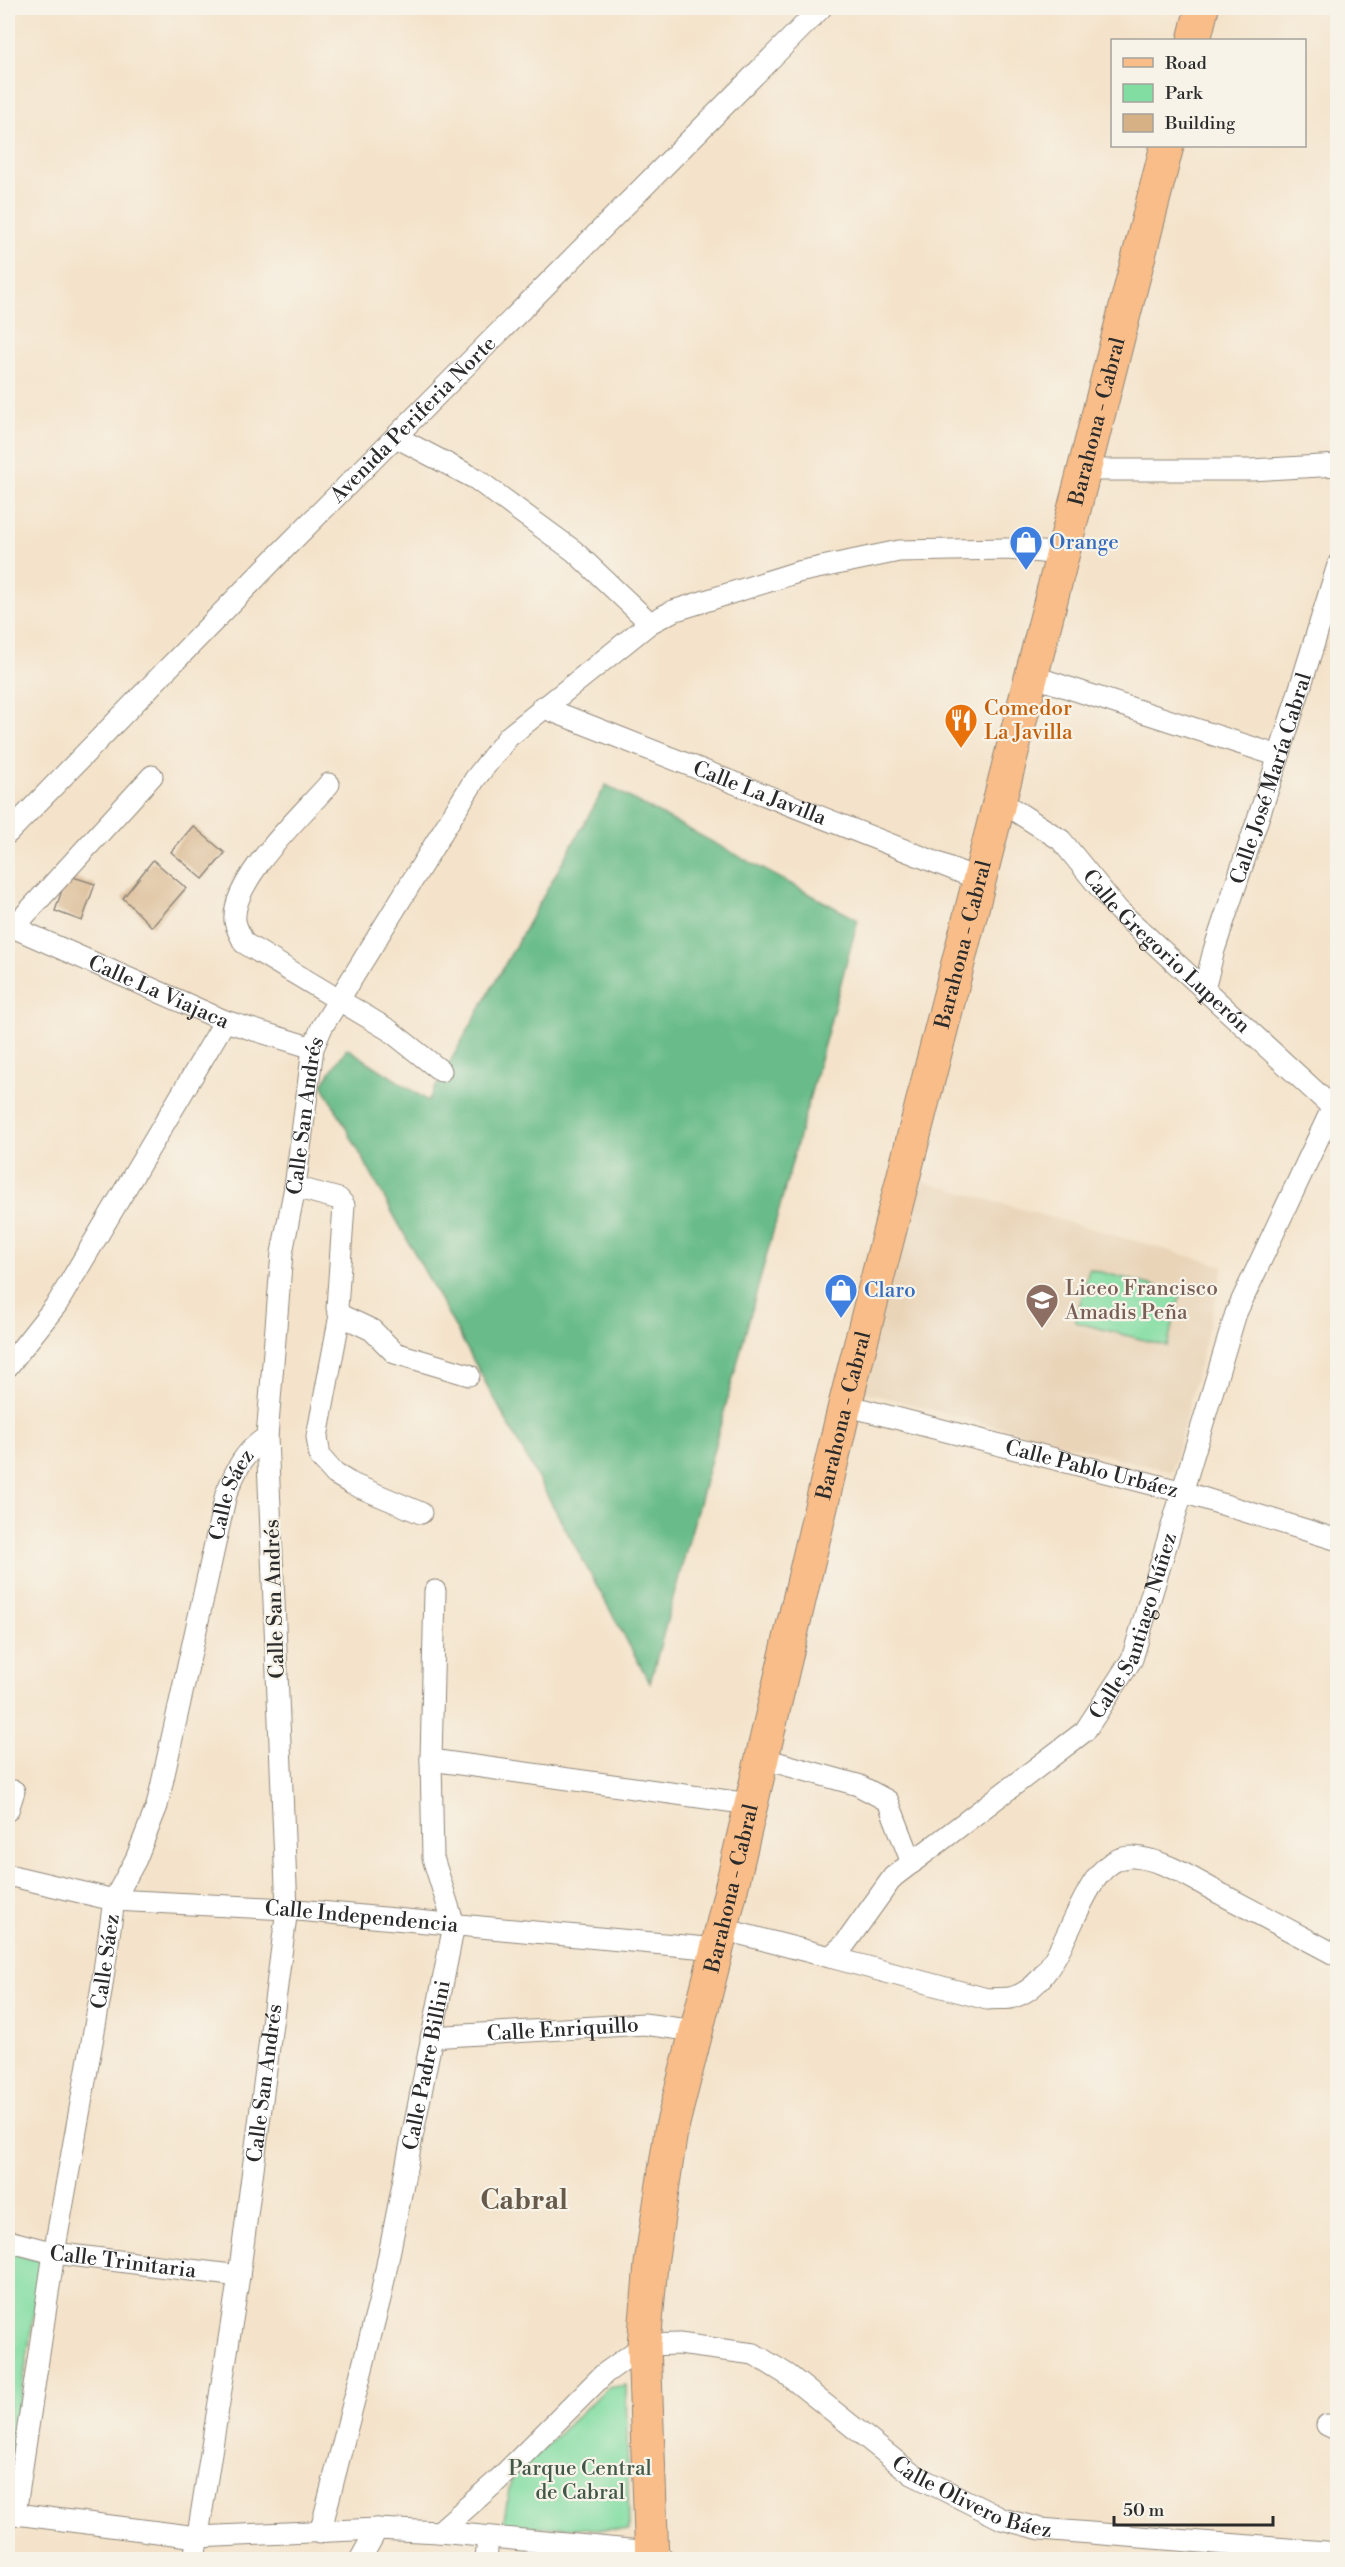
<svg xmlns="http://www.w3.org/2000/svg" width="1345" height="2567" font-family="'Libre Bodoni',serif">
<style>
.built{fill:#e9d4b8}
.green{fill:#82dda3;stroke:#568467;stroke-width:1.5}
.forest{fill:#69bc89;stroke:#4a745a;stroke-width:1.5}
.building{fill:#d6b185}
.lines{fill:none;stroke-linecap:round;stroke-linejoin:round}
.street-casing{stroke:#90877a;stroke-width:23}
.primary-casing{stroke:#90877a;stroke-width:35}
.street{stroke:#fff;stroke-width:21}
.primary{stroke:#f8bd88;stroke-width:33}
.labels{text-anchor:middle;stroke-width:4.5;stroke-linejoin:round;paint-order:stroke}
.street-label{font-size:21px;fill:#2b2b2b;stroke:#f7f3e8}
.shop-label{font-size:21px;fill:#366cbe;stroke:#f7f3e8;text-anchor:start}
.food-label{font-size:21px;fill:#c56008;stroke:#f7f3e8;text-anchor:start}
.education-label{font-size:21px;fill:#785e54;stroke:#f7f3e8;text-anchor:start}
.park-label{font-size:21px;fill:#415849;stroke:#f7f3e8}
.district-label{font-size:27px;font-weight:bold;fill:#675a4a;stroke:#f7f3e8}
</style>
<rect width="100%" height="100%" fill="#f7f3e8"/>
<filter id="ink" filterUnits="userSpaceOnUse"><feTurbulence type="fractalNoise" baseFrequency=".0167" numOctaves="2"/><feDisplacementMap in="SourceGraphic" scale="12" xChannelSelector="R" yChannelSelector="G"/><feConvolveMatrix kernelMatrix="1 2 1 2 8 2 1 2 1" color-interpolation-filters="sRGB"/></filter>
<filter id="wash" filterUnits="userSpaceOnUse"><feTurbulence type="fractalNoise" baseFrequency=".008" numOctaves="4" result="noise"/><feDisplacementMap in="SourceGraphic" scale="24" xChannelSelector="R" yChannelSelector="G"/><feGaussianBlur stdDeviation="1.35" result="paint"/><feColorMatrix in="noise" values="0 0 0 0 0 0 0 0 0 0 0 0 0 0 0 0 0 1.4 0 .05"/><feComposite in="paint" operator="in"/></filter>
<g filter="url(#wash)">
<rect width="100%" height="100%" fill="#f4e3ca"/>
<path class="built" d="M 915,1179 L 1224,1266 L 1172,1472 L 861,1391 Z"/>
<g class="green">
<path d="M 1089,1269 L 1181,1293 L 1167,1346 L 1075,1322 Z"/>
<path d="M 8,2252 L 42,2261 L 8,2480 Z"/>
<path d="M 626,2385 L 629,2530 L 503,2525 L 511,2479 L 607,2388 Z"/>
</g>
<path class="forest" d="M 606,785 L 858,920 L 650,1683 L 322,1084 L 347,1048 L 428,1101 Z"/>
<g id="blocks">
<g class="building">
<path d="M 193,826 L 225,853 L 203,879 L 171,852 Z"/>
<path d="M 153,860 L 186,888 L 152,927 L 123,898 Z"/>
<path d="M 67,875 L 95,884 L 82,921 L 55,911 Z"/>
</g>
</g>
</g>
<g filter="url(#ink)">
<use href="#blocks" fill-opacity="0" stroke="#90877a" stroke-width="1.5"/>
<g class="lines">
<defs>
<g id="street">
<path d="M 396,437 L 476,479 L 574,551 L 650,623"/>
<path d="M 1086,470 L 1251,470 L 1338,465"/>
<path d="M 1032,676 L 1279,756"/>
<path id="s1" d="M 542,707 L 978,879"/>
<path d="M 329,784 C 302,815 231,880 235,921 C 236,928 241,936 244,943 L 389,1030 L 441,1071"/>
<path id="s2" d="M 1000,801 L 1061,840 L 1118,910 L 1331,1106"/>
<path id="s3" d="M 8,833 L 281,552 L 821,8"/>
<path id="s4" d="M 8,925 L 225,1021 L 313,1048"/>
<path d="M 13,928 L 152,776"/>
<path id="s5" d="M 1204,990 L 1214,950 L 1279,756 L 1338,565"/>
<path d="M 295,1187 L 339,1199 L 344,1205 L 337,1308 L 340,1315 L 372,1330 L 395,1353 L 469,1375"/>
<path d="M 340,1315 L 317,1437 L 320,1457 L 335,1474 L 352,1484 L 421,1513"/>
<path d="M 8,1366 L 57,1304 L 225,1021"/>
<path id="s6" d="M 845,1405 L 1183,1492 L 1338,1540"/>
<path d="M 761,1758 L 858,1785 L 888,1801 L 912,1863"/>
<path d="M 431,1760 L 750,1804"/>
<path d="M 8,1810 L 14,1791"/>
<path id="s7" d="M 8,1875 L 114,1900 L 287,1909 L 717,1949"/>
<path id="s8" d="M 722,1929 L 830,1957 L 845,1944 L 893,1877 L 1085,1731 L 1132,1659 L 1236,1313 L 1338,1096"/>
<path d="M 830,1957 L 987,1999 C 995,1998 1003,1999 1010,1998 C 1072,1985 1075,1854 1133,1857 C 1165,1859 1197,1882 1225,1896 C 1262,1916 1300,1936 1338,1956"/>
<path id="s9" d="M 431,2037 L 644,2024 L 696,2031"/>
<path id="s10" d="M 8,2241 L 54,2253 L 239,2276"/>
<path d="M 1327,2425 L 1338,2430"/>
<path d="M 8,2513 L 197,2537 L 377,2529 L 439,2532 L 651,2552 L 663,2558"/>
<path id="s11" d="M 15,2514 L 54,2253 L 101,1992 L 114,1900 L 136,1859 L 157,1806 L 226,1494 C 236,1470 244,1451 267,1437"/>
<path id="s12" d="M 439,2532 L 498,2480 L 604,2374 L 644,2345 L 679,2344 L 754,2354 L 788,2375 L 912,2474 L 1002,2519 L 1041,2529 L 1338,2553"/>
<path id="s13" d="M 320,2533 L 381,2295 L 454,1925 L 433,1858 L 431,1760 L 435,1591"/>
<path id="s14" d="M 194,2560 L 239,2276 L 287,1909 L 267,1437 L 282,1253 L 295,1187 L 313,1048 L 322,1027 L 475,779 L 508,737 L 650,623 L 673,611 L 798,572 L 899,551 L 1007,549 L 1064,554"/>
<path d="M 360,2560 L 377,2529"/>
<path d="M 486,2560 L 488,2537"/>
</g>
<g id="primary">
<path d="M 1194,40 L 1202,8"/>
<path id="s15" d="M 652,2560 L 644,2345 L 651,2264 L 671,2131 L 717,1949 L 845,1405 L 1167,146"/>
</g>
</defs>
<use href="#street" class="street-casing"/>
<use href="#primary" class="primary-casing"/>
<use href="#street" class="street"/>
<use href="#primary" class="primary"/>
</g>
</g>
<defs>
<symbol id="shop-pin" viewBox="-11 -11 22 30"><path d="M0 17L-7.5 6A9.5 9.5 0 1 1 7.5 6Z" fill="#3f7fe0" stroke="#f7f3e8"/><path d="M-5-2.5h2.3a2.7 3.5 0 0 1 5.4 0H5L5.5 6h-11ZM-1.5-2.5h3a1.5 2.3 0 0 0-3 0Z" fill="#fff"/></symbol>
<symbol id="restaurant-pin" viewBox="-11 -11 22 30"><path d="M0 17L-7.5 6A9.5 9.5 0 1 1 7.5 6Z" fill="#e8710a" stroke="#f7f3e8"/><path d="M-5-6h1v4h1v-4h1v4h1v-4h1v5L-1.5 .5V6h-2V.5L-5-1ZM5-6V6H3V1.5H1.5Q1.5-4 5-6Z" fill="#fff"/></symbol>
<symbol id="school-pin" viewBox="-11 -11 22 30"><path d="M0 17L-7.5 6A9.5 9.5 0 1 1 7.5 6Z" fill="#8d6e63" stroke="#f7f3e8"/><path d="M0-5L7-2L0 1L-7-2ZM-4 1L0 2.5L4 1V4Q0 6-4 4Z" fill="#fff"/></symbol>
</defs>
<g fill-rule="evenodd">
<use href="#shop-pin" x="1007" y="523" width="38" height="52"/>
<use href="#restaurant-pin" x="942" y="701" width="38" height="52"/>
<use href="#shop-pin" x="822" y="1271" width="38" height="52"/>
<use href="#school-pin" x="1023" y="1281" width="38" height="52"/>
</g>
<g class="labels">
<g class="street-label">
<text dy="7" stroke="none"><textPath href="#s3" startOffset="579">Avenida Periferia Norte</textPath></text>
<text dy="7" stroke="none"><textPath href="#s15" startOffset="2193">Barahona - Cabral</textPath></text>
<text dy="7" stroke="none"><textPath href="#s5" startOffset="222">Calle José María Cabral</textPath></text>
<text dy="7" stroke="none"><textPath href="#s1" startOffset="234">Calle La Javilla</textPath></text>
<text dy="7" stroke="none"><textPath href="#s15" startOffset="1653">Barahona - Cabral</textPath></text>
<text dy="7" stroke="none"><textPath href="#s2" startOffset="226">Calle Gregorio Luperón</textPath></text>
<text dy="7" stroke="none"><textPath href="#s4" startOffset="165">Calle La Viajaca</textPath></text>
<text dy="7" stroke="none"><textPath href="#s14" startOffset="1454">Calle San Andrés</textPath></text>
<text dy="7" stroke="none"><textPath href="#s15" startOffset="1167">Barahona - Cabral</textPath></text>
<text dy="7" stroke="none"><textPath href="#s6" startOffset="255">Calle Pablo Urbáez</textPath></text>
<text dy="7" stroke="none"><textPath href="#s11" startOffset="1046">Calle Sáez</textPath></text>
<text transform="translate(274 1599) rotate(-92)" y="7">Calle San Andrés</text>
<text dy="7" stroke="none"><textPath href="#s8" startOffset="572">Calle Santiago Núñez</textPath></text>
<text dy="7" stroke="none"><textPath href="#s15" startOffset="681">Barahona - Cabral</textPath></text>
<text dy="7" stroke="none"><textPath href="#s7" startOffset="357">Calle Independencia</textPath></text>
<text dy="7" stroke="none"><textPath href="#s11" startOffset="560">Calle Sáez</textPath></text>
<text dy="7" stroke="none"><textPath href="#s9" startOffset="132">Calle Enriquillo</textPath></text>
<text dy="7" stroke="none"><textPath href="#s13" startOffset="480">Calle Padre Billini</textPath></text>
<text dy="7" stroke="none"><textPath href="#s14" startOffset="482">Calle San Andrés</textPath></text>
<text dy="7" stroke="none"><textPath href="#s10" startOffset="117">Calle Trinitaria</textPath></text>
<text dy="7" stroke="none"><textPath href="#s12" startOffset="652">Calle Olivero Báez</textPath></text>
</g>
<g class="shop-label">
<text x="1049" y="549">Orange</text>
<text x="864" y="1297">Claro</text>
</g>
<g class="food-label">
<text x="984" y="715">Comedor<tspan x="984" dy="24">La Javilla</tspan></text>
</g>
<g class="education-label">
<text x="1065" y="1295">Liceo Francisco<tspan x="1065" dy="24">Amadis Peña</tspan></text>
</g>
<g class="park-label">
<text x="580" y="2475">Parque Central<tspan x="580" dy="24">de Cabral</tspan></text>
</g>
<g class="district-label">
<text x="524" y="2209">Cabral</text>
</g>
</g>
<rect width="1345" height="2567" fill="none" stroke="#f7f3e8" stroke-width="30"/>
<rect x="1111" y="39" width="195" height="108" fill="#f7f3e8" stroke="#a5a39c" stroke-width="1.5"/>
<rect x="1123" y="58" width="30" height="9" fill="#f8bd88" stroke="#a5a39c" stroke-width="1.5"/>
<text x="1165" y="69" font-size="18" fill="#2b2b2b">Road</text>
<rect x="1123" y="84" width="30" height="18" fill="#82dda3" stroke="#a5a39c" stroke-width="1.5"/>
<text x="1165" y="99" font-size="18" fill="#2b2b2b">Park</text>
<rect x="1123" y="114" width="30" height="18" fill="#d6b185" stroke="#a5a39c" stroke-width="1.5"/>
<text x="1165" y="129" font-size="18" fill="#2b2b2b">Building</text>
<path d="M1114 2516v9h159v-9" fill="none" stroke="#2b2b2b" stroke-width="3"/>
<text x="1123" y="2516" font-size="18" fill="#2b2b2b" stroke="#f7f3e8" stroke-width="4.5" paint-order="stroke">50 m</text>
</svg>
